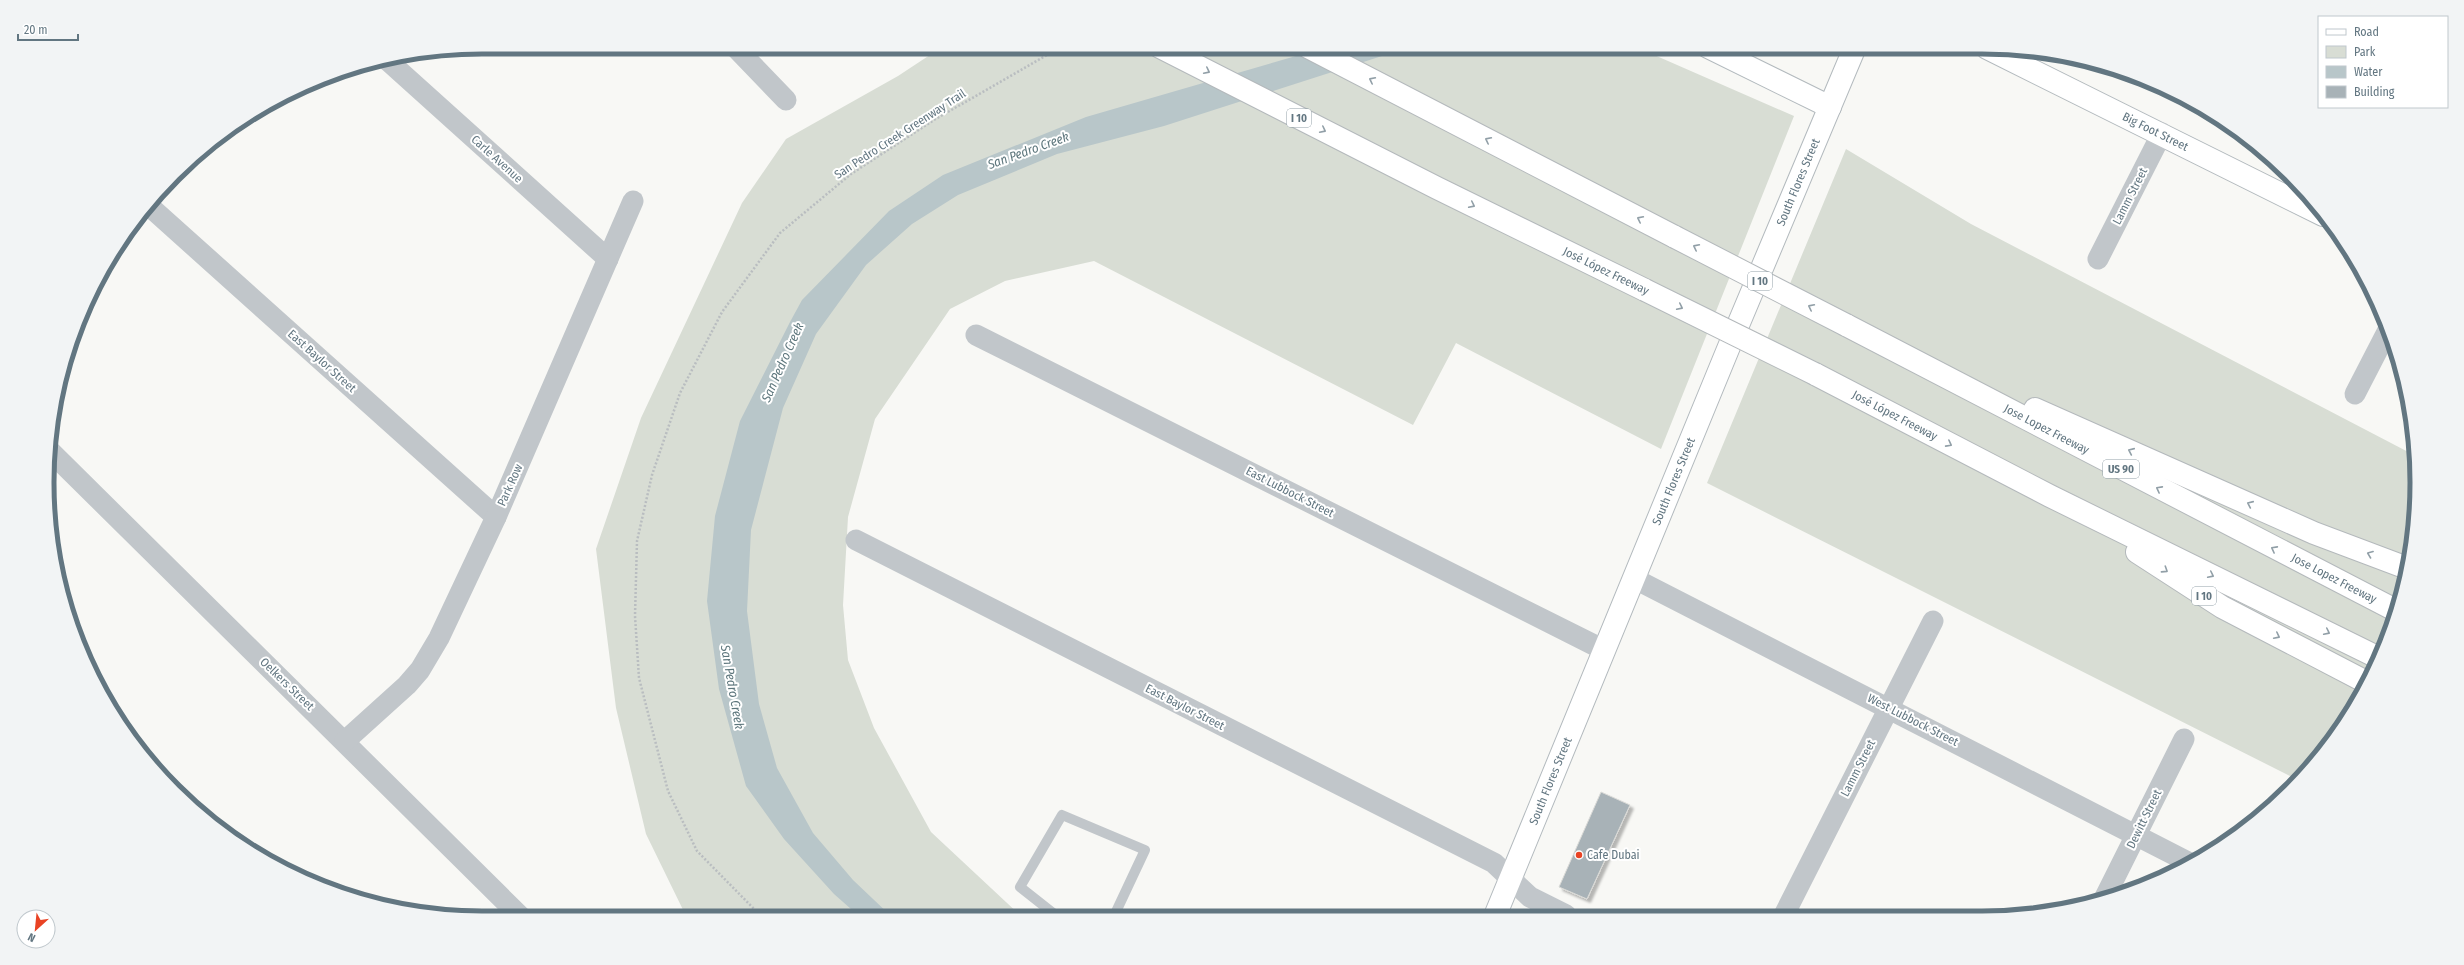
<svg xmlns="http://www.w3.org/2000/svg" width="2464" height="965" font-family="'Fira Sans Condensed',sans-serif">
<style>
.green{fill:#d8ddd4}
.water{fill:#b8c6c9}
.building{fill:#a8b2b7;stroke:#dadad7;filter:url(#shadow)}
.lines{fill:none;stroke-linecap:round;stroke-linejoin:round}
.secondary-casing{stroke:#b3babe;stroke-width:24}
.highway-casing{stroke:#b4b9bc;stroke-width:24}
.path{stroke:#b9bdc0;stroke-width:2.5;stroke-dasharray:2 2;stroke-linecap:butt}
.lane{stroke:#c1c6ca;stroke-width:10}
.street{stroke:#c1c6ca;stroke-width:21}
.secondary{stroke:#fff;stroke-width:22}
.highway{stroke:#fff;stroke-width:22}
.highway-bridge-casing{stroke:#b4b9bc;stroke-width:24;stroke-linecap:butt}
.highway-bridge{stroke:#fff;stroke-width:22}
.oneway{stroke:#919fa7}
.poi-dot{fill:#e94324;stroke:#fff;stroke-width:1.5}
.labels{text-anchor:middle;stroke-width:4;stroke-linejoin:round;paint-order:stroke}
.shield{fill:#fff;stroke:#919fa7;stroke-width:1}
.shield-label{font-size:11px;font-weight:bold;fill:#627681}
.street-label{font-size:12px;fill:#627681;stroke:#fff}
.poi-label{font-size:12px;fill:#627681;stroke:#fff;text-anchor:start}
.water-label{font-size:13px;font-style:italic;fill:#5d767c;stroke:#fff}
.rim{fill:none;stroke:#627681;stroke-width:5}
</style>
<defs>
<filter id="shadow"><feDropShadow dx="3.5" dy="3.5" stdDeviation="1" flood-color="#0004"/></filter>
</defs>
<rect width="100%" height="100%" fill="#f8f8f5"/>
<g class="green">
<path d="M 942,47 L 1636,47 L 1794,116 L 1661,449 L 1456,343 L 1413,425 L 1094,261 L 1005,281 L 950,309 L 875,419 L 848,517 L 843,605 L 848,660 L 874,728 L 931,832 L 1022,917 L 687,918 L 646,834 L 616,708 L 596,549 L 641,418 L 742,203 L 786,139 L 898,76 Z"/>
<path d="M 1846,149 L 1971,224 L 2414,455 L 2416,511 L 2402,595 L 2384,649 L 2344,724 L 2296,779 L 1707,483 Z"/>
</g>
<path class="water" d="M 1327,47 L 1410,47 L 1164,126 L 1057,154 L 958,195 L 912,224 L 866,265 L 816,334 L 783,408 L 751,530 L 747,611 L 759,704 L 777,768 L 813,833 L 853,880 L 892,917 L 860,917 L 834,894 L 784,839 L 746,786 L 719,689 L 707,601 L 715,516 L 740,421 L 790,322 L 802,300 L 889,211 L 943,175 L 1086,117 Z"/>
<path class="building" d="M 1601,792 L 1630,805 L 1587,899 L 1559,887 Z"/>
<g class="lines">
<defs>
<g id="secondary">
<path d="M 1708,47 L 1830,107"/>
<path id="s1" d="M 1987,48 L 2323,215"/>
<path id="s2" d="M 1495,916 L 1733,337 L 1855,47"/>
</g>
<g id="highway">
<path d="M 1160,47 L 1437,188 L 1645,290"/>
<path d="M 1308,47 L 1675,237"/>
<path id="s3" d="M 1846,325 L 2397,611"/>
<path id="s4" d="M 1815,374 L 2050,496 L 2379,658"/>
<path d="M 2035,409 L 2314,533 L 2407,568"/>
<path d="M 2137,552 L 2222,607 L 2366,682"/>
</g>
</defs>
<use href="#secondary" class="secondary-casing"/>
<use href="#highway" class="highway-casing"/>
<path class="path" d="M 762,917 L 697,851 L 668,791 L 639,678 L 635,616 L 637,541 L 652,475 L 680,393 L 722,312 L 780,233 L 851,174 L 934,120 L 1047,55 L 1071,47"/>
<path class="lane" d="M 1058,917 L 1020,887 L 1062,815 L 1145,850 L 1114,916"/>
<g class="street">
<path d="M 735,47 L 786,100"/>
<path d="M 386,59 L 608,259"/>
<path d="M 148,205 L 496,517"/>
<path d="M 2098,259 L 2162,133"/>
<path d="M 976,335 L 1604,650"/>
<path d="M 2355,394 L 2388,330"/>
<path d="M 50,451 L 522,918"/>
<path d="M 856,540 L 1494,863 L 1530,897 L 1566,915"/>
<path d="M 1635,579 L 2190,863"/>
<path d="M 345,741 L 407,685 L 420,670 L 439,638 L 496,517 L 633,201"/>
<path d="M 2104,899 L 2184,739"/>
<path d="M 1784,915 L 1933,621"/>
</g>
<use href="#secondary" class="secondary"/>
<use href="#highway" class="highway"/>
<defs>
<g id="highway-bridge">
<path d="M 1675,237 L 1846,325"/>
<path d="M 1645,290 L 1815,374"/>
</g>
</defs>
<use href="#highway-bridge" class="highway-bridge-casing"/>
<use href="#highway-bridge" class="highway-bridge"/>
</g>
<defs><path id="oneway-chevron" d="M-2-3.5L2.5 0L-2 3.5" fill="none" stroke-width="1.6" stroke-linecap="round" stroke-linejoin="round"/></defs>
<g class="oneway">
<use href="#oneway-chevron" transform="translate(1207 71) rotate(27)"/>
<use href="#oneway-chevron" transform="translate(1372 80) rotate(-153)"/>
<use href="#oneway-chevron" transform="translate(1323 130) rotate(27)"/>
<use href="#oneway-chevron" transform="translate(1488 140) rotate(-153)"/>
<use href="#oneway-chevron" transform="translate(1472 205) rotate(26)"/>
<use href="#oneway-chevron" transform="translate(1640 219) rotate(-153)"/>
<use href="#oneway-chevron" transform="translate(1696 247) rotate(-153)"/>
<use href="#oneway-chevron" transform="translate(1680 307) rotate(26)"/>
<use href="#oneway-chevron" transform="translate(1811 307) rotate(-153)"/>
<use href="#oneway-chevron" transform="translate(1949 444) rotate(28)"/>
<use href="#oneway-chevron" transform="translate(2131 451) rotate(-156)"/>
<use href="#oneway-chevron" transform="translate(2159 489) rotate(-152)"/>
<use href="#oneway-chevron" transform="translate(2250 504) rotate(-156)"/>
<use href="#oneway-chevron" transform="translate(2274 549) rotate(-152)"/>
<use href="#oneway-chevron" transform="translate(2370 554) rotate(-159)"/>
<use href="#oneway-chevron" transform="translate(2165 570) rotate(33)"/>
<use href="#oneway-chevron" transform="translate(2211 575) rotate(26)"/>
<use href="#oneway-chevron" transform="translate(2327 632) rotate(26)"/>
<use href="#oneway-chevron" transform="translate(2277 636) rotate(27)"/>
</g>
<circle class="poi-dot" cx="1579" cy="855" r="4"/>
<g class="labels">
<g class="shield">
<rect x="1287" y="109" width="24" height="18" rx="3"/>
<rect x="1748" y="272" width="24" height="18" rx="3"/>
<rect x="2103" y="460" width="36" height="18" rx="3"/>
<rect x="2192" y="587" width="24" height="18" rx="3"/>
</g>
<g class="shield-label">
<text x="1299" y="122">I 10</text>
<text x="1760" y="285">I 10</text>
<text x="2121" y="473">US 90</text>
<text x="2204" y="600">I 10</text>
</g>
<g class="street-label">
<text dy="4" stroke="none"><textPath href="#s1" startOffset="188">Big Foot Street</textPath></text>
<text transform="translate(900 134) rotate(-33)" y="4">San Pedro Creek Greenway Trail</text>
<text transform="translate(497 159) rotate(42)" y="4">Carle Avenue</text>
<text dy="4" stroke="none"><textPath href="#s2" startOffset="794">South Flores Street</textPath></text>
<text transform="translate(2130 196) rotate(-63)" y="4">Lamm Street</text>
<text transform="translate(1606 271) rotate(26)" y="4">José López Freeway</text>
<text transform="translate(322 361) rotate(42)" y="4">East Baylor Street</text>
<text dy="4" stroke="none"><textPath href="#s4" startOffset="90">José López Freeway</textPath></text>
<text dy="4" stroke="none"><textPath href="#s3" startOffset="226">Jose Lopez Freeway</textPath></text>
<text dy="4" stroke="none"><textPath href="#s2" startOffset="470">South Flores Street</textPath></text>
<text transform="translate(510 485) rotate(-66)" y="4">Park Row</text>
<text transform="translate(1290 492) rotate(27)" y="4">East Lubbock Street</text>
<text dy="4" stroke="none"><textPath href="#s3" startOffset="550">Jose Lopez Freeway</textPath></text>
<text transform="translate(287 684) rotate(44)" y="4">Oelkers Street</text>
<text transform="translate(1185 707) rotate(27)" y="4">East Baylor Street</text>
<text transform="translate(1913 720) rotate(27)" y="4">West Lubbock Street</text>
<text transform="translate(1858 768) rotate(-63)" y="4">Lamm Street</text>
<text dy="4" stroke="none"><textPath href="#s2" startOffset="146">South Flores Street</textPath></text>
<text transform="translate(2144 819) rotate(-64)" y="4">Dewitt Street</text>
</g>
<g class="poi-label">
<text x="1587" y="859">Cafe Dubai</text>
</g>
<g class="water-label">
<text transform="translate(1028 150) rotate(-20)" y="5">San Pedro Creek</text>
<text transform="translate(782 362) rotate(-66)" y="5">San Pedro Creek</text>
<text transform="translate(733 687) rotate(80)" y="5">San Pedro Creek</text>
</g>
</g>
<path d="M0 0H2464V965H0ZM482 54H1982A428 428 0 0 1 2410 482V483A428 428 0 0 1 1982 911H482A428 428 0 0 1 54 483V482A428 428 0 0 1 482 54Z" fill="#f2f4f5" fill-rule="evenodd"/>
<path class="rim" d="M482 54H1982A428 428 0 0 1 2410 482V483A428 428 0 0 1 1982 911H482A428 428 0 0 1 54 483V482A428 428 0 0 1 482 54Z"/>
<rect x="2318" y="16" width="130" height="92" fill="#ffffff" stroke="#c0c8cd"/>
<rect x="2326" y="29" width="20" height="6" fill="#ffffff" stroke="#c0c8cd"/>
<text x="2354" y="36" font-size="12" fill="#627681">Road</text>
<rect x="2326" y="46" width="20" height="12" fill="#d8ddd4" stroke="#c0c8cd"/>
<text x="2354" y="56" font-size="12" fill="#627681">Park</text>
<rect x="2326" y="66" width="20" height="12" fill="#b8c6c9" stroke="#c0c8cd"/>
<text x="2354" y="76" font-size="12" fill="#627681">Water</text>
<rect x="2326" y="86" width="20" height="12" fill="#a8b2b7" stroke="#c0c8cd"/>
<text x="2354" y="96" font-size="12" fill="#627681">Building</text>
<g transform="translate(36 929) rotate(207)"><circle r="19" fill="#ffffff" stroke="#c0c8cd"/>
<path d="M0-3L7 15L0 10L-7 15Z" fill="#e94324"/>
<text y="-6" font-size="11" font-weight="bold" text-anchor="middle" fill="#627681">N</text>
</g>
<path d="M18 34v6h60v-6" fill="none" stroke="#627681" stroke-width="2"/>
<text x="24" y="34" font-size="12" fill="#627681" stroke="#ffffff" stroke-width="3" paint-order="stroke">20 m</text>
</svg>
